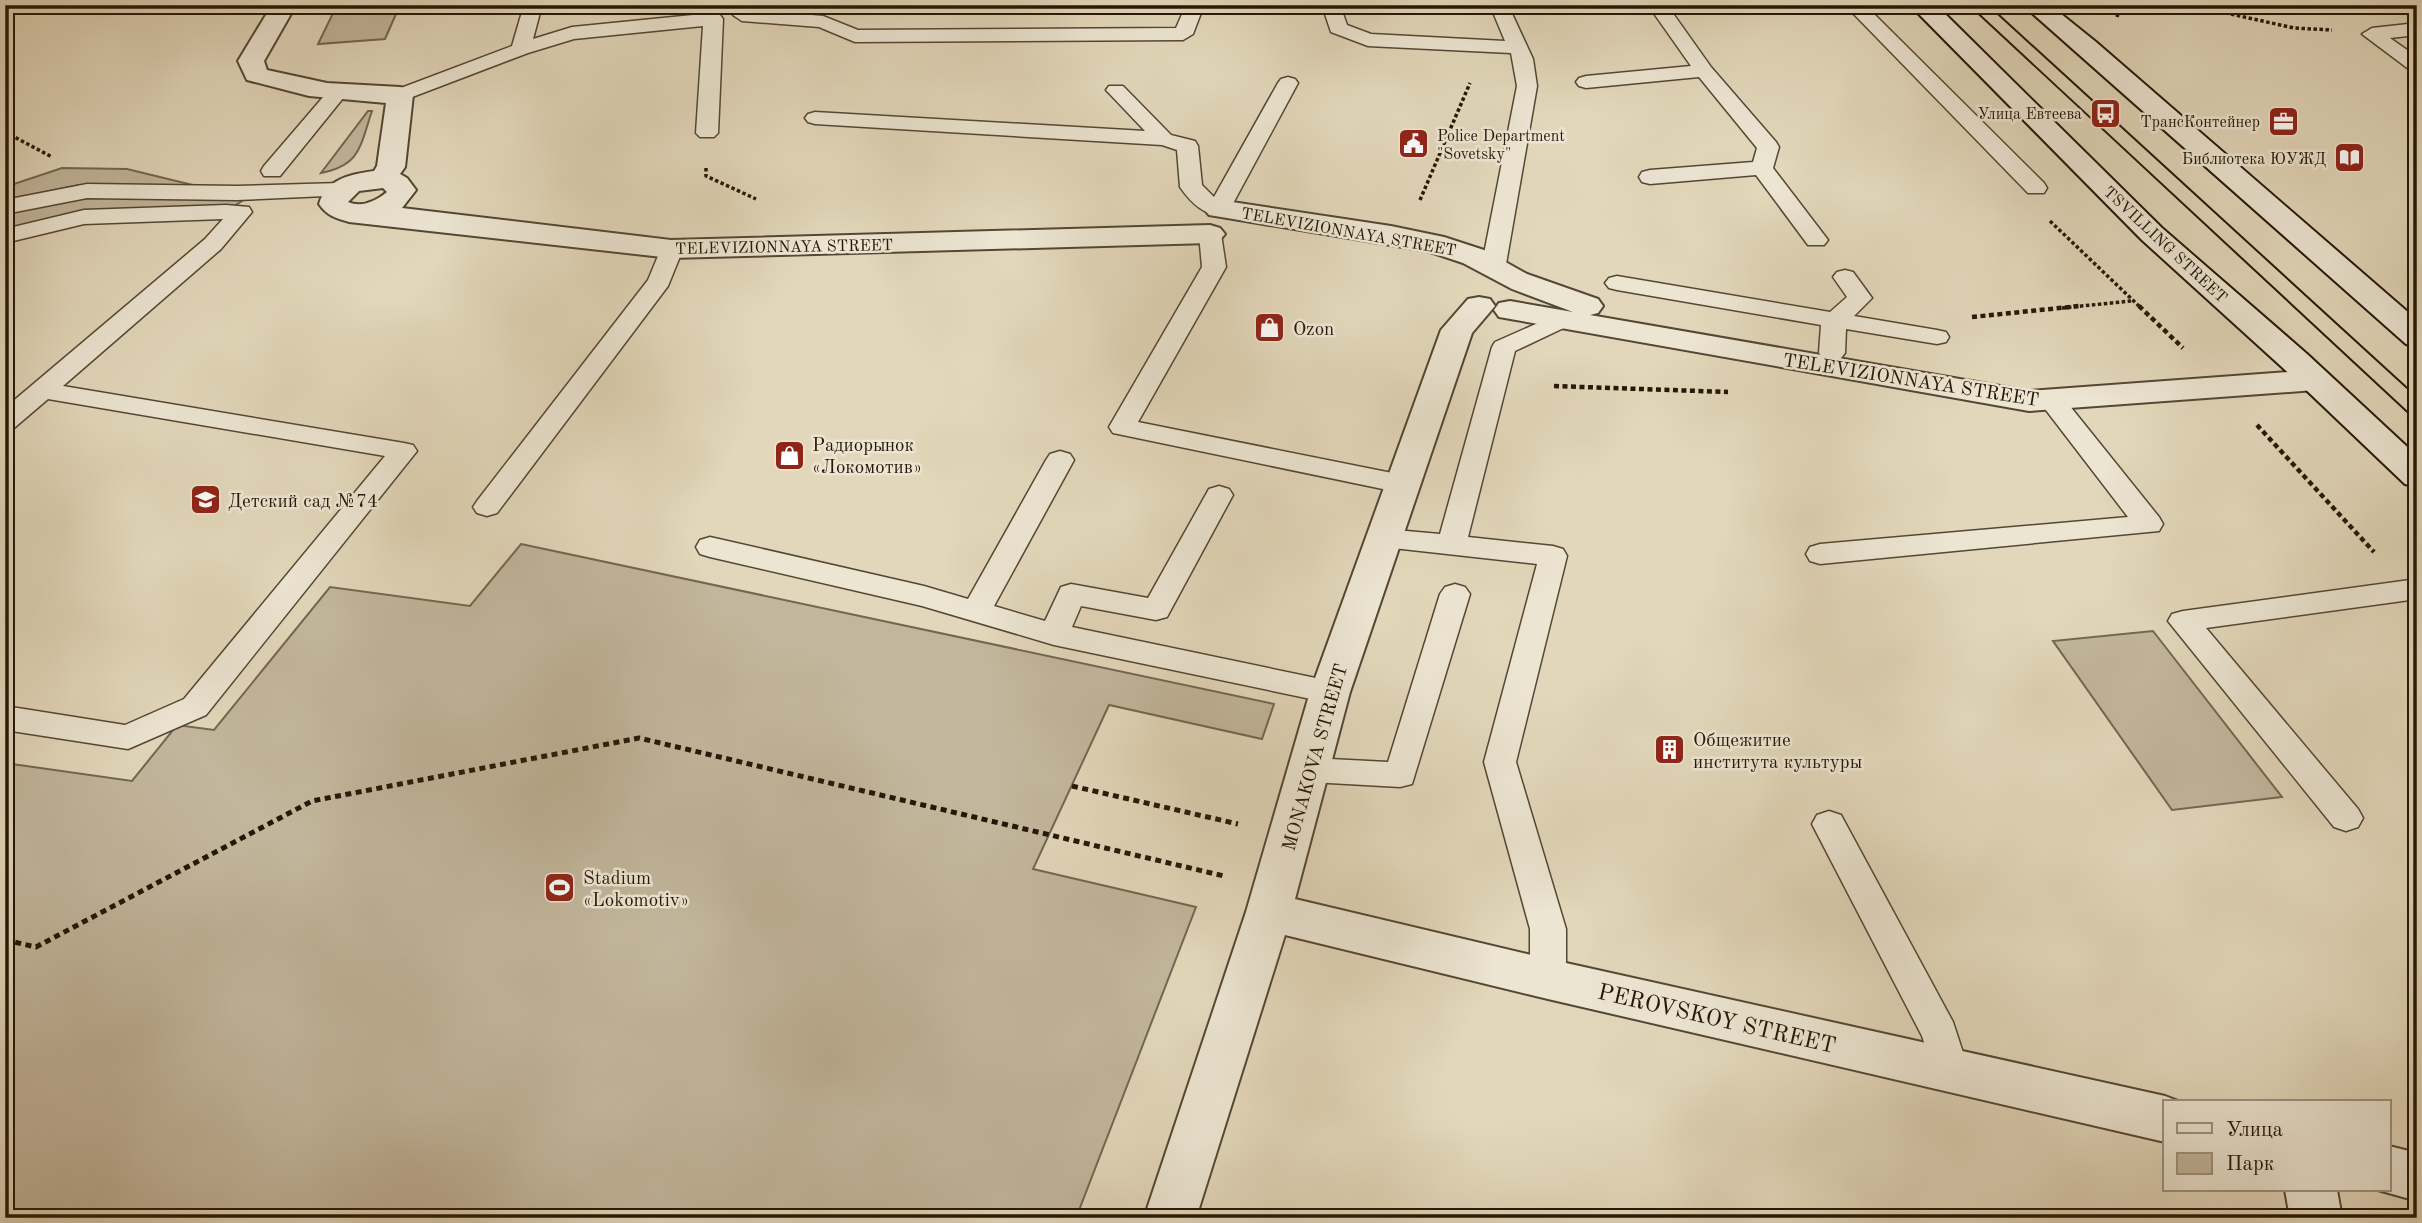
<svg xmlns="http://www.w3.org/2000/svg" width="2422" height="1223" font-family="'Old Standard TT',serif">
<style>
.green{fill:#c2b69c;stroke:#746652;stroke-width:2}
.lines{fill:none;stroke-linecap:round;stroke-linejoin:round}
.service-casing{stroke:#544734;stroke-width:3}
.minor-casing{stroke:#544734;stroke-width:4}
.secondary-casing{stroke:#251707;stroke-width:4}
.path-far2{stroke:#251707;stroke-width:3.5;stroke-dasharray:3.5 2.5;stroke-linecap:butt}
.path-far1{stroke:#251707;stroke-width:4.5;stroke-dasharray:5 3.5;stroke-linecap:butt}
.path{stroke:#251707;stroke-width:5;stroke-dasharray:6 4.5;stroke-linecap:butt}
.service{fill:#ece5d2;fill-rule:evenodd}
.minor{fill:#ece5d2;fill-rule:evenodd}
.secondary{fill:#ece5d2;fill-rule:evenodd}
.tram{stroke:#251707;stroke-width:2}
.labels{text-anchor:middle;stroke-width:5;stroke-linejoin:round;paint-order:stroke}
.far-poi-label{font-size:16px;fill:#251707;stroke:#ece5d2;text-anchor:end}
.far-street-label{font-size:16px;fill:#251707;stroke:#ece5d2}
.poi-label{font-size:19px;fill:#251707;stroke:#ece5d2;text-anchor:start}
.street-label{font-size:19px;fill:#251707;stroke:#ece5d2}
.near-street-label{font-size:23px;fill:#251707;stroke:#ece5d2}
</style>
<rect width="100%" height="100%" fill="#e2d7ba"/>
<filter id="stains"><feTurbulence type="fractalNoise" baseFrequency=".00286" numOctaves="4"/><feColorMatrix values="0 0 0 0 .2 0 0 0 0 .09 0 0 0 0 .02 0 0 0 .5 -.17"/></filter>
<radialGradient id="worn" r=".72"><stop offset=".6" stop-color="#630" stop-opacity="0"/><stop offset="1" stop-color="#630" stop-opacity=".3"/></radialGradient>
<g class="green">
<path d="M 337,5 L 400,5 L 385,39 L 318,44 Z"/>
<path d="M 368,111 L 372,111 C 360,146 361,165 321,173 Z"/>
<path d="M 62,168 L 127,169 L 201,187 L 79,185 L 5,200 L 5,187 Z"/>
<path d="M 74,197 L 240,199 L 242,201 L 234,206 L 91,210 L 5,230 L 5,212 Z"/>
<path d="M 521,544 L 1274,704 L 1262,739 L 1109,705 L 1033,869 L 1196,907 L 1076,1218 L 5,1218 L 5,763 L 132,781 L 177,725 L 214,730 L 330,587 L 470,606 Z"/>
<path d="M 2153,631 L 2282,797 L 2172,810 L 2053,641 Z"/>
</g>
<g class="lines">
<defs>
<g id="service">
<path d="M 524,5 L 542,5 L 533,39 L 572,27 L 713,13 L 720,15 L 723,19 L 718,133 L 714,137 L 700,137 L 696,133 L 703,26 L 574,39 L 528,53 L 407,99 L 393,99 L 390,95 L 393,91 L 512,46 Z"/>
<path d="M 1186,5 L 1204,5 L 1193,34 L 1183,40 L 855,42 L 819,27 L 742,21 L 733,15 L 742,9 L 823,16 L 858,30 L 1176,28 Z"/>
<path d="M 1322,5 L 1340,5 L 1347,25 L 1371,34 L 1505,41 L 1490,5 L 1508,5 L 1533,59 L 1537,86 L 1506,264 L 1502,269 L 1486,269 L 1482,264 L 1517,86 L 1511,53 L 1368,46 L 1331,32 Z"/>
<path d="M 1648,5 L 1667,5 L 1711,67 L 1776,142 L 1779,147 L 1773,168 L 1828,240 L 1824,245 L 1808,245 L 1756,175 L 1650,184 L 1642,182 L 1639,177 L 1642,172 L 1650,170 L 1753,162 L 1757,148 L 1699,77 L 1586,88 L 1579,86 L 1576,82 L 1579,78 L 1586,76 L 1691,66 Z"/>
<path d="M 1845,5 L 1865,5 L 2044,183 L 2047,188 L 2044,193 L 2028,193 Z"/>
<path d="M 2417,23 L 2417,35 L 2390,38 L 2417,57 L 2417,72 L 2410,70 L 2362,34 L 2372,28 Z"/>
<path d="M 1288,77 L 1295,79 L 1298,83 L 1230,209 L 1227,214 C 1207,219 1191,203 1180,187 L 1177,150 L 1162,145 L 815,124 L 808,122 L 805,118 L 808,114 L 815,112 L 1145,131 L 1106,90 L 1109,86 L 1123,86 L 1171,135 L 1195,141 L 1198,146 L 1202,185 L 1214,197 L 1278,83 L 1281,79 Z"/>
<path d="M 337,87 L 344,89 L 347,93 L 344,97 L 280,176 L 264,176 L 261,171 L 264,166 L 330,89 Z"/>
<path d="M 340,183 L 348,185 L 351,190 L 348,195 L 237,200 L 87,198 L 5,214 L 5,200 L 87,184 L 237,186 Z"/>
<path d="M 226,205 L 249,207 L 252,212 L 221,249 L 63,386 L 404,443 L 413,445 L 417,451 L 206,715 L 128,749 L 5,730 L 5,706 L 125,725 L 184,699 L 385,456 L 48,399 L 14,428 L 5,430 L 5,408 L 205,239 L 223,219 L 84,224 L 5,243 L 5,229 L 84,210 Z"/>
<path d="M 1210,227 L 1218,229 L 1221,234 L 1226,267 L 1138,422 L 1402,475 L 1412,478 L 1416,484 L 1412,490 L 1402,493 L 1113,433 L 1109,427 L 1202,267 L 1199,234 L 1202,229 Z"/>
<path d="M 671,242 L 679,244 L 683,249 L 668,286 L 497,513 L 487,516 L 477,513 L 473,507 L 477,501 L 648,280 L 663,244 Z"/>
<path d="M 1845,270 L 1853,272 L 1872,298 L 1854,316 L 1937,330 L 1946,332 L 1949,337 L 1946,342 L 1937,344 L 1846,329 L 1845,353 L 1841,358 L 1832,361 L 1823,358 L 1819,353 L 1821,325 L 1617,290 L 1609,288 L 1605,283 L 1609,278 L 1617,276 L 1830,312 L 1847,297 L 1833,277 L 1837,272 Z"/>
<path d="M 1563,312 L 1572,314 L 1575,319 L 1572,324 L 1515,351 L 1468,537 L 1553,546 L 1563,549 L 1567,556 L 1516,762 L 1566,929 L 1566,979 L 1561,990 L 1548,994 L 1535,990 L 1530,979 L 1530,929 L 1484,762 L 1537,564 L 1384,547 L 1374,545 L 1370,538 L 1374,531 L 1384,529 L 1440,534 L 1492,347 L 1495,342 Z"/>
<path d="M 2052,393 L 2061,395 L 2159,517 L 2163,524 L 2159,531 L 1820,564 L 1810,561 L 1806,554 L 1810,547 L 1820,544 L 2128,517 L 2039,401 L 2043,395 Z"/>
<path d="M 1060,451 L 1070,454 L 1074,460 L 994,606 L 1045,621 L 1061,587 L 1071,584 L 1148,598 L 1209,489 L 1219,486 L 1229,489 L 1233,495 L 1167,617 L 1156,620 L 1081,606 L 1072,627 L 1330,681 L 1341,684 L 1346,692 L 1341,700 L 1330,703 L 1054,645 L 922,606 L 710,557 L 700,554 L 696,547 L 700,540 L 710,537 L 924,586 L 968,599 L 1046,460 L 1050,454 Z"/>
<path d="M 2417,579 L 2417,599 L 2206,628 L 2358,809 L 2363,818 L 2358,827 L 2346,831 L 2334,827 L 2168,621 L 2172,614 L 2183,611 Z"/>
<path d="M 1455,584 L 1465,587 L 1470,594 L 1412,784 L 1400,787 L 1311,782 L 1299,779 L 1295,770 L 1299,761 L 1311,758 L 1388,762 L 1440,594 L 1445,587 Z"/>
<path d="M 1829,811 L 1841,815 L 1953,1022 L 1969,1071 L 1963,1083 L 1950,1088 L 1937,1083 L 1922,1036 L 1812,824 L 1817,815 Z"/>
</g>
<g id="minor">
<path d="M 272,5 L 296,5 L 264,61 L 267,70 L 327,83 L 400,87 L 409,89 L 413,95 L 405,167 L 400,174 L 407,178 L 416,190 L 402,208 L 671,240 L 1210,225 L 1220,228 L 1225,234 L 1220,240 L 1210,243 L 671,258 L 349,222 C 336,218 327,216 319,204 C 326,179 351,174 374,171 L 377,166 L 386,103 L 309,96 L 247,80 L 238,61 ZM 383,188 L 387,192 C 376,201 362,208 348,202 L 359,191 Z"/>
<path d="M 1219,200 L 1391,226 L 1444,237 L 1484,250 L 1527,274 L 1598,299 L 1603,306 L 1598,313 L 1590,315 L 2029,391 L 2315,370 L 2327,373 L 2332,380 L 2327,387 L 2315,390 L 2029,411 L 1499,317 L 1494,310 L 1499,303 L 1510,301 L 1573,312 L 1512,289 L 1463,263 L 1427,251 L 1209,215 L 1204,209 L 1209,203 Z"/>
<path d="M 1479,297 L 1490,299 L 1495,306 L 1472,333 L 1350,692 L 1295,899 L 1548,959 L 2165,1096 L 2181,1102 L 2165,1102 L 2165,1142 L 1548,999 L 1285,935 L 1196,1218 L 1144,1218 L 1246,912 L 1310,692 L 1441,330 L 1468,299 Z"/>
<path d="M 2389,1146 L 2417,1153 L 2417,1201 L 2378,1190 L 2389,1190 Z"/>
<path d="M 2285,1190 L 2337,1190 L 2342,1218 L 2290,1218 Z"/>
</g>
<g id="secondary">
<path d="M 1910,5 L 1936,5 L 2162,228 L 2307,354 L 2417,456 L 2417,487 L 2405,484 L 2283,368 L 2142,240 Z"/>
<path d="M 2023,5 L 2050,5 L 2096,42 L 2417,320 L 2417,347 L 2406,344 Z"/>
</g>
</defs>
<use href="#service" class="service-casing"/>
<use href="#minor" class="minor-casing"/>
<use href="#secondary" class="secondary-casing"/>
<g class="path-far2">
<path d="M 2190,5 L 2294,28 L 2332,30"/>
<path d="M 2117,17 L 2119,10 L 2134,5"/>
<path d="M 5,132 L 52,157"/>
<path d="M 706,168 L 706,176 L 756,199"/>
<path d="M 1420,200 L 1470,83"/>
<path d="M 2050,221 L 2141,308"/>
<path d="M 2062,308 L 2131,301"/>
</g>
<g class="path-far1">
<path d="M 2139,306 L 2183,348"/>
<path d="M 1972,317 L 2079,306"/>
<path d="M 1554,386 L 1728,392"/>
<path d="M 2257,425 L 2374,552"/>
</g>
<g class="path">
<path d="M 1072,786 L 1238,824"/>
<path d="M 5,940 L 36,947 L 312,801 L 639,738 L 1224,876"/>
</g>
<use href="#service" class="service"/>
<use href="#minor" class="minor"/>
<use href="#secondary" class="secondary"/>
<g class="tram">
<path d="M 1969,5 L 2417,421"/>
<path d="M 1988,5 L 2417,397"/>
</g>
</g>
<defs>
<symbol id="bus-square" viewBox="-11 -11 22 22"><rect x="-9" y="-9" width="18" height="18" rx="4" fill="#8f2418" stroke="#ece5d2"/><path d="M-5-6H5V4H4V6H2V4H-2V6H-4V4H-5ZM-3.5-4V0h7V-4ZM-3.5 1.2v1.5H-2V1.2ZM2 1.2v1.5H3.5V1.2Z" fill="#fff"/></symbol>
<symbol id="office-square" viewBox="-11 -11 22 22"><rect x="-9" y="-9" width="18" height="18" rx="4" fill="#8f2418" stroke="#ece5d2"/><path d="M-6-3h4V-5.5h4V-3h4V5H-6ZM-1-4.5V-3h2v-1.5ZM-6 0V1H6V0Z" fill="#fff"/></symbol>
<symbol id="civic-square" viewBox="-11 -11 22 22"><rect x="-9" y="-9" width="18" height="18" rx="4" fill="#8f2418" stroke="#ece5d2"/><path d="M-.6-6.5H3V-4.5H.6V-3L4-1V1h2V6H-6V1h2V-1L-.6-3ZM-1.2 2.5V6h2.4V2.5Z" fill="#fff"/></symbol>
<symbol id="library-square" viewBox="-11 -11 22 22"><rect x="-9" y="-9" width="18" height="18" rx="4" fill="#8f2418" stroke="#ece5d2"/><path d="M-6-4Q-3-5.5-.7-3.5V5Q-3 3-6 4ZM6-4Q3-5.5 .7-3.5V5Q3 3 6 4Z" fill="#fff"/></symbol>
<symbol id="shop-square" viewBox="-11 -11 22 22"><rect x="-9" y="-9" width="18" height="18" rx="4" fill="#8f2418" stroke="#ece5d2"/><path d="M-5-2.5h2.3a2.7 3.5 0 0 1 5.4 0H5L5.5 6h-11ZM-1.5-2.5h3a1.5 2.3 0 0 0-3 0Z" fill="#fff"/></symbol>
<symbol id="school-square" viewBox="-11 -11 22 22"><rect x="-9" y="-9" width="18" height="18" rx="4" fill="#8f2418" stroke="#ece5d2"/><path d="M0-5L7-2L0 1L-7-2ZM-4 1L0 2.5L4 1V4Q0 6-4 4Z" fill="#fff"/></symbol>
<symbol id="building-square" viewBox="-11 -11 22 22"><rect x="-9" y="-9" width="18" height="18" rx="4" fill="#8f2418" stroke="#ece5d2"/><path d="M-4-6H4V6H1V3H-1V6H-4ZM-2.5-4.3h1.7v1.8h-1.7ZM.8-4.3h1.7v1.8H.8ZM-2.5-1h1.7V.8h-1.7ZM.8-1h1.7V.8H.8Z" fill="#fff"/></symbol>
<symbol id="stadium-square" viewBox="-11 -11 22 22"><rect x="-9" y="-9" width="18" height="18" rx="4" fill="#8f2418" stroke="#ece5d2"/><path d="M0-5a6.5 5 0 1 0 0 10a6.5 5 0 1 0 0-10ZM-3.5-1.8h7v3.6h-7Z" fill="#fff"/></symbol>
</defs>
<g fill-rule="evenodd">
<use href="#bus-square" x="2088" y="96" width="35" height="35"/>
<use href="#office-square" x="2266" y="104" width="35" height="35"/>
<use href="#civic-square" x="1396" y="126" width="35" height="35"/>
<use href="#library-square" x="2332" y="140" width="35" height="35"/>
<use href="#shop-square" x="1252" y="310" width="35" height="35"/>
<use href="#shop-square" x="772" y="438" width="35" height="35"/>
<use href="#school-square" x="188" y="482" width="35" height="35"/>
<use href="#building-square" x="1652" y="732" width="35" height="35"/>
<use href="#stadium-square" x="542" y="870" width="35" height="35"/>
</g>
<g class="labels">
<g class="far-poi-label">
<text x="2082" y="119">Улица Евтеева</text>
<text x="2260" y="127">ТрансКонтейнер</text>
<text x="1437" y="141" text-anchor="start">Police Department<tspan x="1437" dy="18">"Sovetsky"</tspan></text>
<text x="2326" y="164">Библиотека ЮУЖД</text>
</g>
<g class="far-street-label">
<text transform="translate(1349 231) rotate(10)" y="6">TELEVIZIONNAYA STREET</text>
<text transform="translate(2166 244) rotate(43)" y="6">TSVILLING STREET</text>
<text transform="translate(784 246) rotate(-1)" y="6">TELEVIZIONNAYA STREET</text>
</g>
<g class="poi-label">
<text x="1293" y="335">Ozon</text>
<text x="812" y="451">Радиорынок<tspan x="812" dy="22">«Локомотив»</tspan></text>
<text x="228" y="507">Детский сад №74</text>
<text x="1693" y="746">Общежитие<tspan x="1693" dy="22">института культуры</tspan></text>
<text x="583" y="884">Stadium<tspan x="583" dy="22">«Lokomotiv»</tspan></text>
</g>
<g class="street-label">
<text transform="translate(1911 379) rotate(9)" y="7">TELEVIZIONNAYA STREET</text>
<text transform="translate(1314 757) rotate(-74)" y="7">MONAKOVA STREET</text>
</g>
<g class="near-street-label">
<text transform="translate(1717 1018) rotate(13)" y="8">PEROVSKOY STREET</text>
</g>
</g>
<rect width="2422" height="1223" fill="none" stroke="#e2d7ba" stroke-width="28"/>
<rect x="7" y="7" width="2408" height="1209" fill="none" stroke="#251707" stroke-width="3.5"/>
<rect x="14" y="14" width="2394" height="1195" fill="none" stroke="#251707" stroke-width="2"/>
<rect x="2163" y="1100" width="228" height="91" fill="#ece5d2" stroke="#9c9381" stroke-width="2"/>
<rect x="2177" y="1123" width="35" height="10" fill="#ece5d2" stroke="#9c9381" stroke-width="2"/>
<text x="2226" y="1136" font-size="21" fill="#251707">Улица</text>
<rect x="2177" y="1153" width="35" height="21" fill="#c2b69c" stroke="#9c9381" stroke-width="2"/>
<text x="2226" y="1170" font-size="21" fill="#251707">Парк</text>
<rect width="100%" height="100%" filter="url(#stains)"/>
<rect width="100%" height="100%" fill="url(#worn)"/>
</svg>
